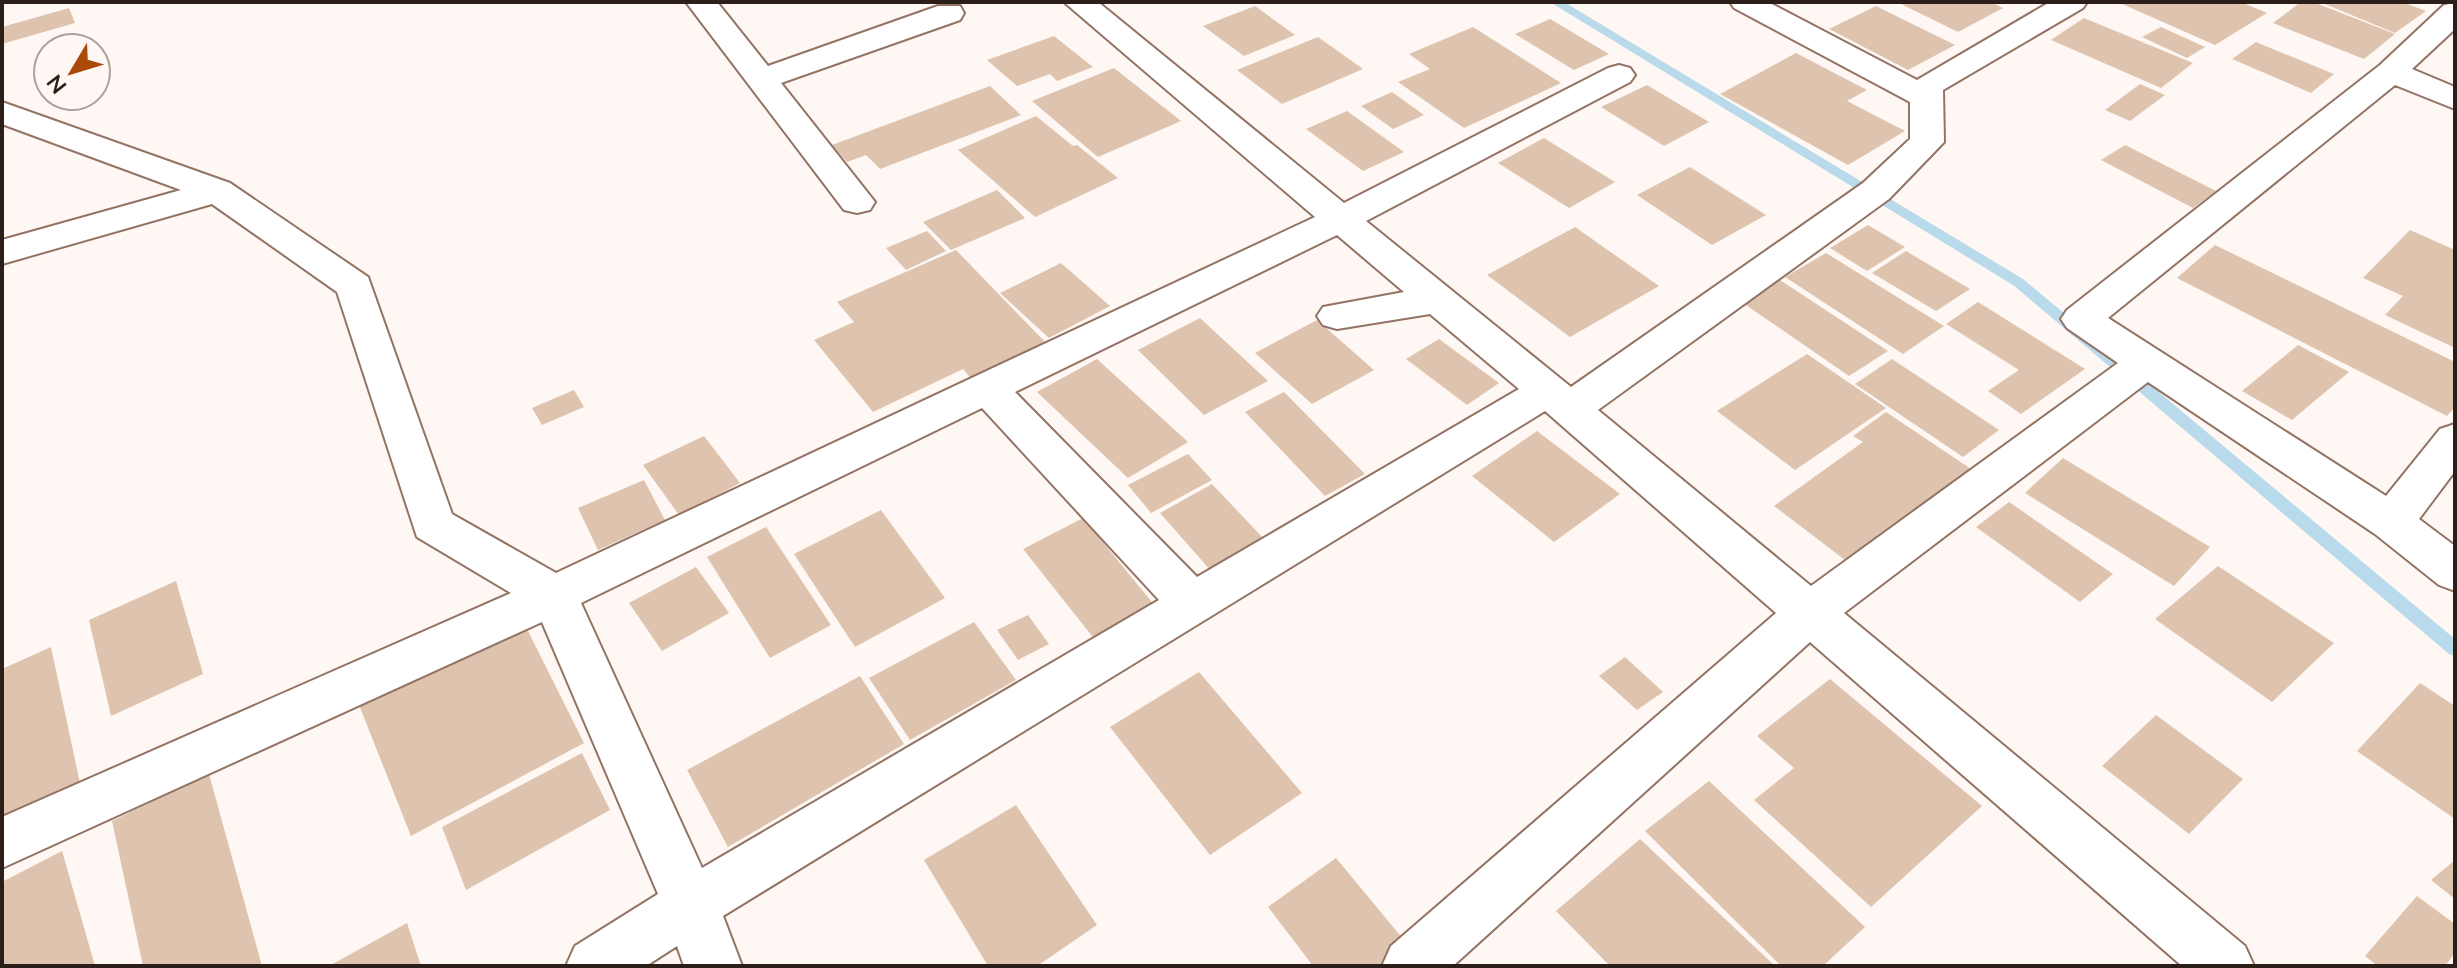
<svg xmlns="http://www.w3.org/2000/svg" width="2457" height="968" font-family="Mulish,sans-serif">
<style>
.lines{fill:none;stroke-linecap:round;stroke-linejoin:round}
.stream{fill:#b9daeb;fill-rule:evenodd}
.building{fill:#dec4ae}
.minor-casing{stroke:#927364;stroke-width:4}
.minor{fill:#fff;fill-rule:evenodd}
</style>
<rect width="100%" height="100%" fill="#fef7f3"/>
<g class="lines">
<path class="stream" d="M 1550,2 L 1564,2 L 2023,279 L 2455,639 L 2455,656 L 2449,654 L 2013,285 Z"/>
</g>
<g class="building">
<path d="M 1897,2 L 1991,2 L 2003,8 L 1958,32 Z"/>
<path d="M 2126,2 L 2241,2 L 2267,13 L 2215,45 L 2122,4 Z"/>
<path d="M 2301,2 L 2313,2 L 2395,34 L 2364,59 L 2273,23 Z"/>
<path d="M 2320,2 L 2402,2 L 2426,11 L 2395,33 Z"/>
<path d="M 1255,6 L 1295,35 L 1244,56 L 1203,26 Z"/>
<path d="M 1876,6 L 1955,45 L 1908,70 L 1829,29 Z"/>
<path d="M 69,8 L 75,23 L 2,44 L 2,27 Z"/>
<path d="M 2084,18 L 2193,63 L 2161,88 L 2051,40 Z"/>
<path d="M 1550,19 L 1609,54 L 1574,70 L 1515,34 Z"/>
<path d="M 1473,27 L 1561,83 L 1464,128 L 1398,82 L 1430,69 L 1409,54 Z"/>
<path d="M 2161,27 L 2205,47 L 2187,58 L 2142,37 Z"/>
<path d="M 1054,36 L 1093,67 L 1057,81 L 1050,74 L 1017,86 L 987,60 Z"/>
<path d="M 1318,37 L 1363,69 L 1282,104 L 1237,70 Z"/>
<path d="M 2256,42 L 2334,74 L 2311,93 L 2232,59 Z"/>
<path d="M 1796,53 L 1867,90 L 1847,101 L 1905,131 L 1848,165 L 1720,94 Z"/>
<path d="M 1114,68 L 1181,121 L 1098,157 L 1032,101 Z"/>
<path d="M 2140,84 L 2165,95 L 2130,121 L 2105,110 Z"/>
<path d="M 1647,85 L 1709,122 L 1664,146 L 1601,107 Z"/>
<path d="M 990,86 L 1021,115 L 880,169 L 866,155 L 847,162 L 832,145 Z"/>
<path d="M 1392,92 L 1424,115 L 1393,129 L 1361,106 Z"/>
<path d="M 1347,111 L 1404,152 L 1363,171 L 1306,129 Z"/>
<path d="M 1036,116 L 1073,146 L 1077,145 L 1118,178 L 1035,217 L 958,150 Z"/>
<path d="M 1544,138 L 1615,182 L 1569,208 L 1498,163 Z"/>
<path d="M 2125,145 L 2216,191 L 2193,208 L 2101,160 Z"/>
<path d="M 1690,167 L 1766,215 L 1712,245 L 1637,195 Z"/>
<path d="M 997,190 L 1025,218 L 951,250 L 923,222 Z"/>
<path d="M 1868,225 L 1905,247 L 1867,271 L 1830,248 Z"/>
<path d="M 1575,227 L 1659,286 L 1570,337 L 1487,275 Z"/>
<path d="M 2410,230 L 2455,250 L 2455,348 L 2385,315 L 2403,296 L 2363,278 Z"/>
<path d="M 927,231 L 946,251 L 906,270 L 886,248 Z"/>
<path d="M 2215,245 L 2455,362 L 2455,407 L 2447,416 L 2177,278 Z"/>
<path d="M 956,250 L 1051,348 L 976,385 L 963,369 L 873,412 L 814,340 L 854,322 L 837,302 Z"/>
<path d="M 1906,251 L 1970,289 L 1936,311 L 1872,273 Z"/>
<path d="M 1826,253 L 1944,326 L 1903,354 L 1785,277 Z"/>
<path d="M 1061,263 L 1110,306 L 1049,338 L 1000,293 Z"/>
<path d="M 1780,280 L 1888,351 L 1849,376 L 1743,303 Z"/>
<path d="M 1978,302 L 2085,369 L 2021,414 L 1988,391 L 2019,370 L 1946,324 Z"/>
<path d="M 1200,318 L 1268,381 L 1204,415 L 1138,350 Z"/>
<path d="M 1317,320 L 1374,370 L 1312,404 L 1255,353 Z"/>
<path d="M 1439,339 L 1499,383 L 1467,405 L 1406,359 Z"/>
<path d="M 2298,345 L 2349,372 L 2292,420 L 2242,391 Z"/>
<path d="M 1807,354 L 1886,408 L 1795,470 L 1717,411 Z"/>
<path d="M 1097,359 L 1188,442 L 1128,478 L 1037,392 Z"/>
<path d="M 1892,359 L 1999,430 L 1963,457 L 1855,384 Z"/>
<path d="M 574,390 L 584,407 L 542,425 L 532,408 Z"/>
<path d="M 1284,392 L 1365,474 L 1325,496 L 1245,412 Z"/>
<path d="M 1886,412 L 1971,469 L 1849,563 L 1774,506 L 1863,442 L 1853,436 Z"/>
<path d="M 1537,431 L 1620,494 L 1554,542 L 1472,476 Z"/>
<path d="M 704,436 L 740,483 L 679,515 L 643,465 Z"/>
<path d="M 1188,454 L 1212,480 L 1151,513 L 1128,485 Z"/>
<path d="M 2063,458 L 2210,547 L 2174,586 L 2025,493 Z"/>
<path d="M 644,480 L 665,520 L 598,550 L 578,508 Z"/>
<path d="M 1212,484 L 1266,541 L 1212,572 L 1160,513 Z"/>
<path d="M 2009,502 L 2113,574 L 2080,602 L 1976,527 Z"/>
<path d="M 881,510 L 945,598 L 855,647 L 794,554 Z"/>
<path d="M 1083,518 L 1156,607 L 1096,641 L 1023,549 Z"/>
<path d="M 766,527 L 831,625 L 770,658 L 707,557 Z"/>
<path d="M 2218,566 L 2334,643 L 2272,702 L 2155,619 Z"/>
<path d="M 696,567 L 729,613 L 662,651 L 629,603 Z"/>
<path d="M 176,581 L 203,674 L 111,716 L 89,620 Z"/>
<path d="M 1028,615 L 1049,644 L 1018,660 L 997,630 Z"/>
<path d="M 974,622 L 1016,680 L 910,740 L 869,678 Z"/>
<path d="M 524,623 L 584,743 L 411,836 L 359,705 Z"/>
<path d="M 51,647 L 81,788 L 2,826 L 2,669 Z"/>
<path d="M 1625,657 L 1663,692 L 1637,710 L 1599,676 Z"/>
<path d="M 1199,672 L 1302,793 L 1210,855 L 1110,727 Z"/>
<path d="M 860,676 L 904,744 L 728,847 L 687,770 Z"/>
<path d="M 1830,679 L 1982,806 L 1871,907 L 1754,800 L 1794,768 L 1757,736 Z"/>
<path d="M 2420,683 L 2455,706 L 2455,819 L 2357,751 Z"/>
<path d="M 2156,715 L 2243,779 L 2189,834 L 2102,766 Z"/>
<path d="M 582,753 L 610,810 L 466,890 L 442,827 Z"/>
<path d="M 209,774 L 262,966 L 143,966 L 112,821 Z"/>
<path d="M 1709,781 L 1865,927 L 1823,966 L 1781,966 L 1645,831 Z"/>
<path d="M 1016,805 L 1097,925 L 1037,966 L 988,966 L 924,860 Z"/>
<path d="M 1640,839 L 1775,966 L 1610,966 L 1556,911 Z"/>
<path d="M 62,851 L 95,966 L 2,966 L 2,882 Z"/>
<path d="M 1336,858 L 1413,951 L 1393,966 L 1313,966 L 1268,907 Z"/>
<path d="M 2455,860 L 2455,899 L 2431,880 Z"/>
<path d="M 2417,896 L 2455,924 L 2455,953 L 2445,966 L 2378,966 L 2365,956 Z"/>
<path d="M 407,923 L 421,966 L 329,966 Z"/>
</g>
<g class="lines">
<defs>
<g id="minor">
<path d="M 686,2 L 717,2 L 768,66 L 938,6 L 960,6 L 964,13 L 960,20 L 781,83 L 875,202 L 870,210 L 857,213 L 844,210 Z"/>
<path d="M 1064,2 L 1098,2 L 1344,203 L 1608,68 L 1619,65 L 1630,68 L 1635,75 L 1630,82 L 1366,221 L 1571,387 L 1863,183 L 1910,139 L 1910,102 L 1734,8 L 1730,2 L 1768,2 L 1917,80 L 2050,2 L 2087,2 L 2083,8 L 1943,90 L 1944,142 L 1889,199 L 1598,410 L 1811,586 L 2118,363 L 2067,328 L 2061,319 L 2067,310 L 2380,65 L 2444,5 L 2455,3 L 2455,29 L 2412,69 L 2455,87 L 2455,109 L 2395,85 L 2108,318 L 2386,496 L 2440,429 L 2455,424 L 2455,471 L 2419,519 L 2455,546 L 2455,591 L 2439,585 L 2375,534 L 2148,382 L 1844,613 L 2245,946 L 2254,966 L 2182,966 L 1810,642 L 1453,966 L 1382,966 L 1391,946 L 1776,613 L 1545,411 L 723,916 L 742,966 L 684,966 L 677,946 L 646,966 L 566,966 L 575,946 L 658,894 L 542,622 L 2,868 L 2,817 L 511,593 L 417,537 L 337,292 L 212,204 L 2,264 L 2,240 L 181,190 L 2,124 L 2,102 L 230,183 L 368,277 L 452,514 L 556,573 L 1315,217 ZM 1337,235 L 1404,292 L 1323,307 L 1317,316 L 1323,325 L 1337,329 L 1430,314 L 1519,389 L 1197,577 L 1015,392 ZM 982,408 L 1159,600 L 702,868 L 581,603 Z"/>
</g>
</defs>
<use href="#minor" class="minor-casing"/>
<use href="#minor" class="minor"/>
</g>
<rect width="2457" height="968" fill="none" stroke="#2c1f19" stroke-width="8"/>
<g transform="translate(72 72) rotate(232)"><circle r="38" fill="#fef7f3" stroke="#aaa19c" stroke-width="2"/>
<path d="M0-6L14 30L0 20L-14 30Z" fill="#ab4908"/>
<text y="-12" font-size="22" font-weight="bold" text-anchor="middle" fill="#2c1f19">N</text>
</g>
</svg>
